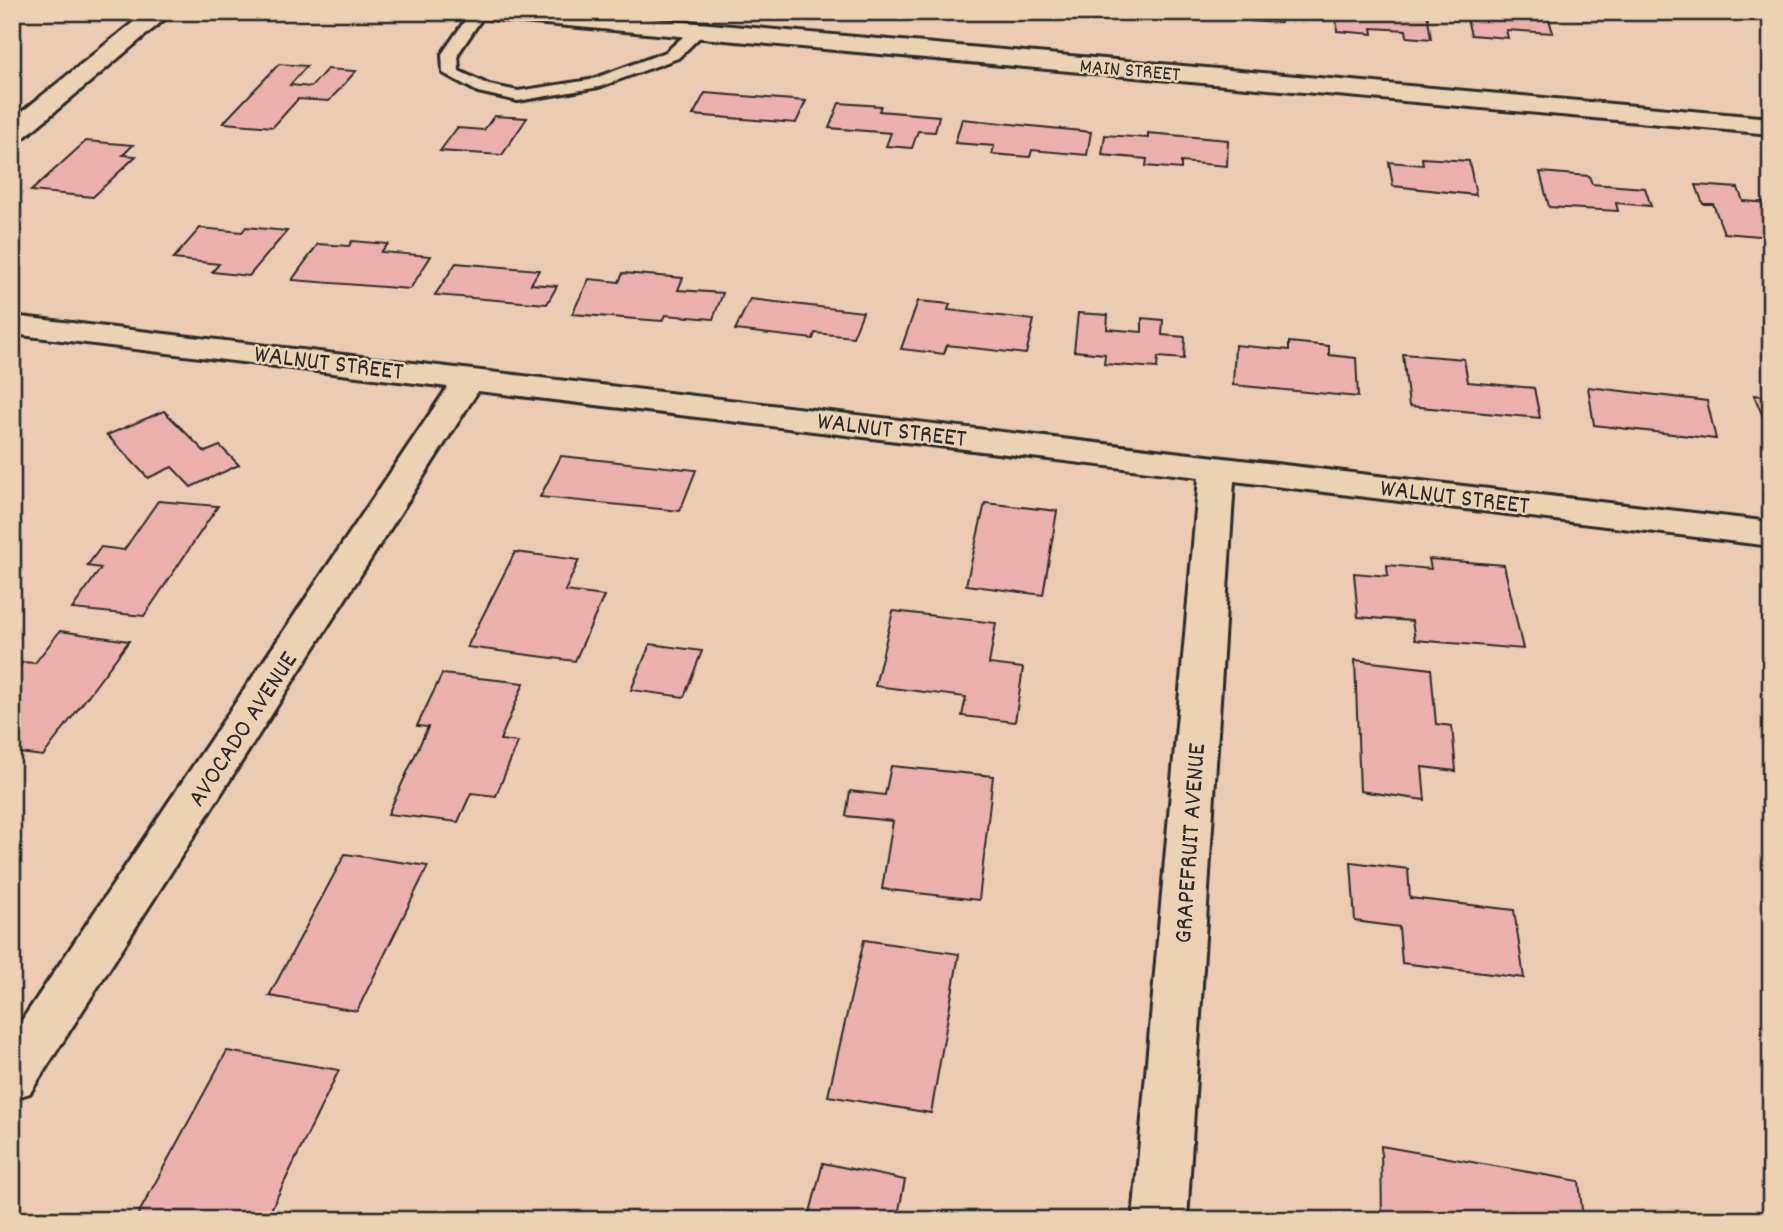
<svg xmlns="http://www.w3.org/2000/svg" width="1783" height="1232" font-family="Dekko,sans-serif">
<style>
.building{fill:#ebb0ae;stroke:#2b2b2b;stroke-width:2}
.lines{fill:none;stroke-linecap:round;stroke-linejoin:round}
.lane-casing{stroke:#2b2b2b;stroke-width:6}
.street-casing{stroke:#2b2b2b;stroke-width:6}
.secondary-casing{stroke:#2b2b2b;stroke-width:6}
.lane{fill:#ebd2b3;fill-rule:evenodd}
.street{fill:#ebd2b3;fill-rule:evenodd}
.secondary{fill:#ebd2b3;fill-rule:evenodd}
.labels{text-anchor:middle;stroke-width:5;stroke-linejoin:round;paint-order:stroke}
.far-street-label{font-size:21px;fill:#2b2b2b;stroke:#ebd2b3}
.street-label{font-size:26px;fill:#2b2b2b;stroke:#ebd2b3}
</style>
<rect width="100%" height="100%" fill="#ebcbb2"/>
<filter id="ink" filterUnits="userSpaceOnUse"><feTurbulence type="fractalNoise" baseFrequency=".0143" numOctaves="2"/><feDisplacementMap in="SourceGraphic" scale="14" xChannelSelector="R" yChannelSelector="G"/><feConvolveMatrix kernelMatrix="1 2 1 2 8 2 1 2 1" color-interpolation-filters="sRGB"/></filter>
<g filter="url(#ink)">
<g class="building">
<path d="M 1103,12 L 1179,12 L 1179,19 L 1103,14 Z"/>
<path d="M 1250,12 L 1314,12 L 1314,15 L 1281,13 L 1281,23 L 1250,21 Z"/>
<path d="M 1359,12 L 1427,12 L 1431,39 L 1407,37 L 1406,30 L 1372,28 L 1373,34 L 1337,31 L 1336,16 L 1359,17 Z"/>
<path d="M 1465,12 L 1525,12 L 1548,16 L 1553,33 L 1506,30 L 1508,38 L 1471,35 Z"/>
<path d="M 279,64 L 307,66 L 290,85 L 311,87 L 327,69 L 356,71 L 329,101 L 298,99 L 273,127 L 223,123 Z"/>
<path d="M 705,93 L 806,101 L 796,123 L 693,115 Z"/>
<path d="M 839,103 L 881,106 L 879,111 L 939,116 L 935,132 L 918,131 L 912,148 L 886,146 L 891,133 L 829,128 Z"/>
<path d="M 494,116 L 527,118 L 502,155 L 440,151 L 457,128 L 484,130 Z"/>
<path d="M 962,119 L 1091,132 L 1087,155 L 1032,150 L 1030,157 L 992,154 L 994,146 L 955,143 Z"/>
<path d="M 1148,133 L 1228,140 L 1227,166 L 1181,162 L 1181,169 L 1146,166 L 1147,159 L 1102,155 L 1105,135 L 1148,138 Z"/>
<path d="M 86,141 L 133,145 L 123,155 L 136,156 L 93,197 L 31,191 Z"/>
<path d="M 1422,158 L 1469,161 L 1476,195 L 1393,186 L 1389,162 L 1423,165 Z"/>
<path d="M 1540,172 L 1589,176 L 1592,184 L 1645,188 L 1651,206 L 1616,203 L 1618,211 L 1549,207 Z"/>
<path d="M 1696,185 L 1738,188 L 1743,201 L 1771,203 L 1771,237 L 1724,233 L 1713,204 L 1703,204 Z"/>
<path d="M 246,227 L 287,231 L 249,276 L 212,272 L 219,264 L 173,259 L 200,228 L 242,232 Z"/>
<path d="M 352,241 L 388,244 L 381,252 L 431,256 L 410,289 L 292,280 L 318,244 L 349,246 Z"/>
<path d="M 456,263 L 539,270 L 531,284 L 557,286 L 547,304 L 435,295 Z"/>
<path d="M 623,273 L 683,278 L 678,290 L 723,293 L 713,319 L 665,315 L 662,321 L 572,314 L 589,279 L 619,282 Z"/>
<path d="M 750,299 L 863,312 L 853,337 L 815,333 L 813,339 L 735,330 Z"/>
<path d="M 918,301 L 950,304 L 948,310 L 1034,320 L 1026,354 L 947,345 L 944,354 L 901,349 Z"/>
<path d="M 1078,313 L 1108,315 L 1107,329 L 1142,332 L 1142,318 L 1163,320 L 1162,335 L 1185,337 L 1184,359 L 1158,357 L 1157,368 L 1104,364 L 1105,354 L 1074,351 Z"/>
<path d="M 1289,342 L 1329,346 L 1329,355 L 1356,358 L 1358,397 L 1233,385 L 1235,345 L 1289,350 Z"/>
<path d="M 1403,354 L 1464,359 L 1468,382 L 1534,388 L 1540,418 L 1409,406 Z"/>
<path d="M 1588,387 L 1707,401 L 1716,439 L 1594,425 Z"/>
<path d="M 1754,395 L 1771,397 L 1771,436 Z"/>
<path d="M 164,411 L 205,452 L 220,446 L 239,465 L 191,487 L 172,467 L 148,478 L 107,435 Z"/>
<path d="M 561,456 L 696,470 L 680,511 L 540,497 Z"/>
<path d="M 158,501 L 218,506 L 144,616 L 72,609 L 101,568 L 87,566 L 101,547 L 124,550 Z"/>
<path d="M 985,503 L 1057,511 L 1043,595 L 966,585 Z"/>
<path d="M 515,552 L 579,560 L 565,591 L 604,596 L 575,661 L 467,647 Z"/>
<path d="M 1429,559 L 1504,565 L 1523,649 L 1415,640 L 1412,621 L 1358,617 L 1354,573 L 1388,576 L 1387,565 L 1431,569 Z"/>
<path d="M 893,611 L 996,623 L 989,664 L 1023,668 L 1015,722 L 962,716 L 966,697 L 875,686 Z"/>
<path d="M 60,631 L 129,641 L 43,756 L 12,752 L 12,676 L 23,662 L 35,663 Z"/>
<path d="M 650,644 L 702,651 L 684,697 L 631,690 Z"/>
<path d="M 1355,660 L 1431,669 L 1436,724 L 1452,726 L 1456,771 L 1422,767 L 1425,800 L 1360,791 Z"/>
<path d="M 442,674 L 524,683 L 500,740 L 518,742 L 496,796 L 471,793 L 458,822 L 388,814 L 428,727 L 417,726 Z"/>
<path d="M 891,766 L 993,776 L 979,900 L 882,889 L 893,821 L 846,816 L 850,791 L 885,795 Z"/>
<path d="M 345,854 L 428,866 L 357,1011 L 269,996 Z"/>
<path d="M 1351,862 L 1408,869 L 1410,898 L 1514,910 L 1524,978 L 1402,963 L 1399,927 L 1355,921 Z"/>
<path d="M 864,940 L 959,954 L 931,1113 L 828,1096 Z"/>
<path d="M 227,1051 L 339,1070 L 266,1220 L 135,1220 Z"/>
<path d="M 1381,1146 L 1579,1181 L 1583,1220 L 1382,1220 Z"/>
<path d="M 823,1163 L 905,1180 L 897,1220 L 808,1220 Z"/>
</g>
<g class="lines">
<defs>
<path id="lane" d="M 471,12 L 486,12 L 458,54 L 459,71 L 489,85 L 518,91 L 590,80 L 666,52 L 693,28 L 703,28 L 706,31 L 678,58 L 599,87 L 518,101 L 478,92 L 443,73 L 442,54 Z"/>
<path id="street" d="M 12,316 L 1771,522 L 1771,546 L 1234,481 L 1187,1220 L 1133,1220 L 1199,477 L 478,391 L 30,1093 L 12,1099 L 12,1035 L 448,387 L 12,334 Z"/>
<g id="secondary">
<path d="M 146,12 L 173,12 L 21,140 L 12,142 L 12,120 Z"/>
<path d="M 478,12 L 574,12 L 1771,118 L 1771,134 L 490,19 L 482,17 Z"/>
</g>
</defs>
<use href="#lane" class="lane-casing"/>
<use href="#street" class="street-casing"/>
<use href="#secondary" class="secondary-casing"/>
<use href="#lane" class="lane"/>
<use href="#street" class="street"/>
<use href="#secondary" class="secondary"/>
</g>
</g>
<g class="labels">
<g class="far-street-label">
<text transform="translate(1130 69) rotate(5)" y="7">MAIN STREET</text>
</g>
<g class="street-label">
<text transform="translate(329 361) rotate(7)" y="9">WALNUT STREET</text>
<text transform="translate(892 428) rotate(7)" y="9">WALNUT STREET</text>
<text transform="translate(1455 495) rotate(7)" y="9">WALNUT STREET</text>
<text transform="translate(241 728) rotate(-57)" y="9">AVOCADO AVENUE</text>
<text transform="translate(1188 843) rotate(-86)" y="9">GRAPEFRUIT AVENUE</text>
</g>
</g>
<rect width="1783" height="1232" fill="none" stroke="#ebd2b3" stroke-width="42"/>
<rect x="21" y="21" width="1741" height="1190" fill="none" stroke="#2b2b2b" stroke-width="2.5" filter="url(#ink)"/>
</svg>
